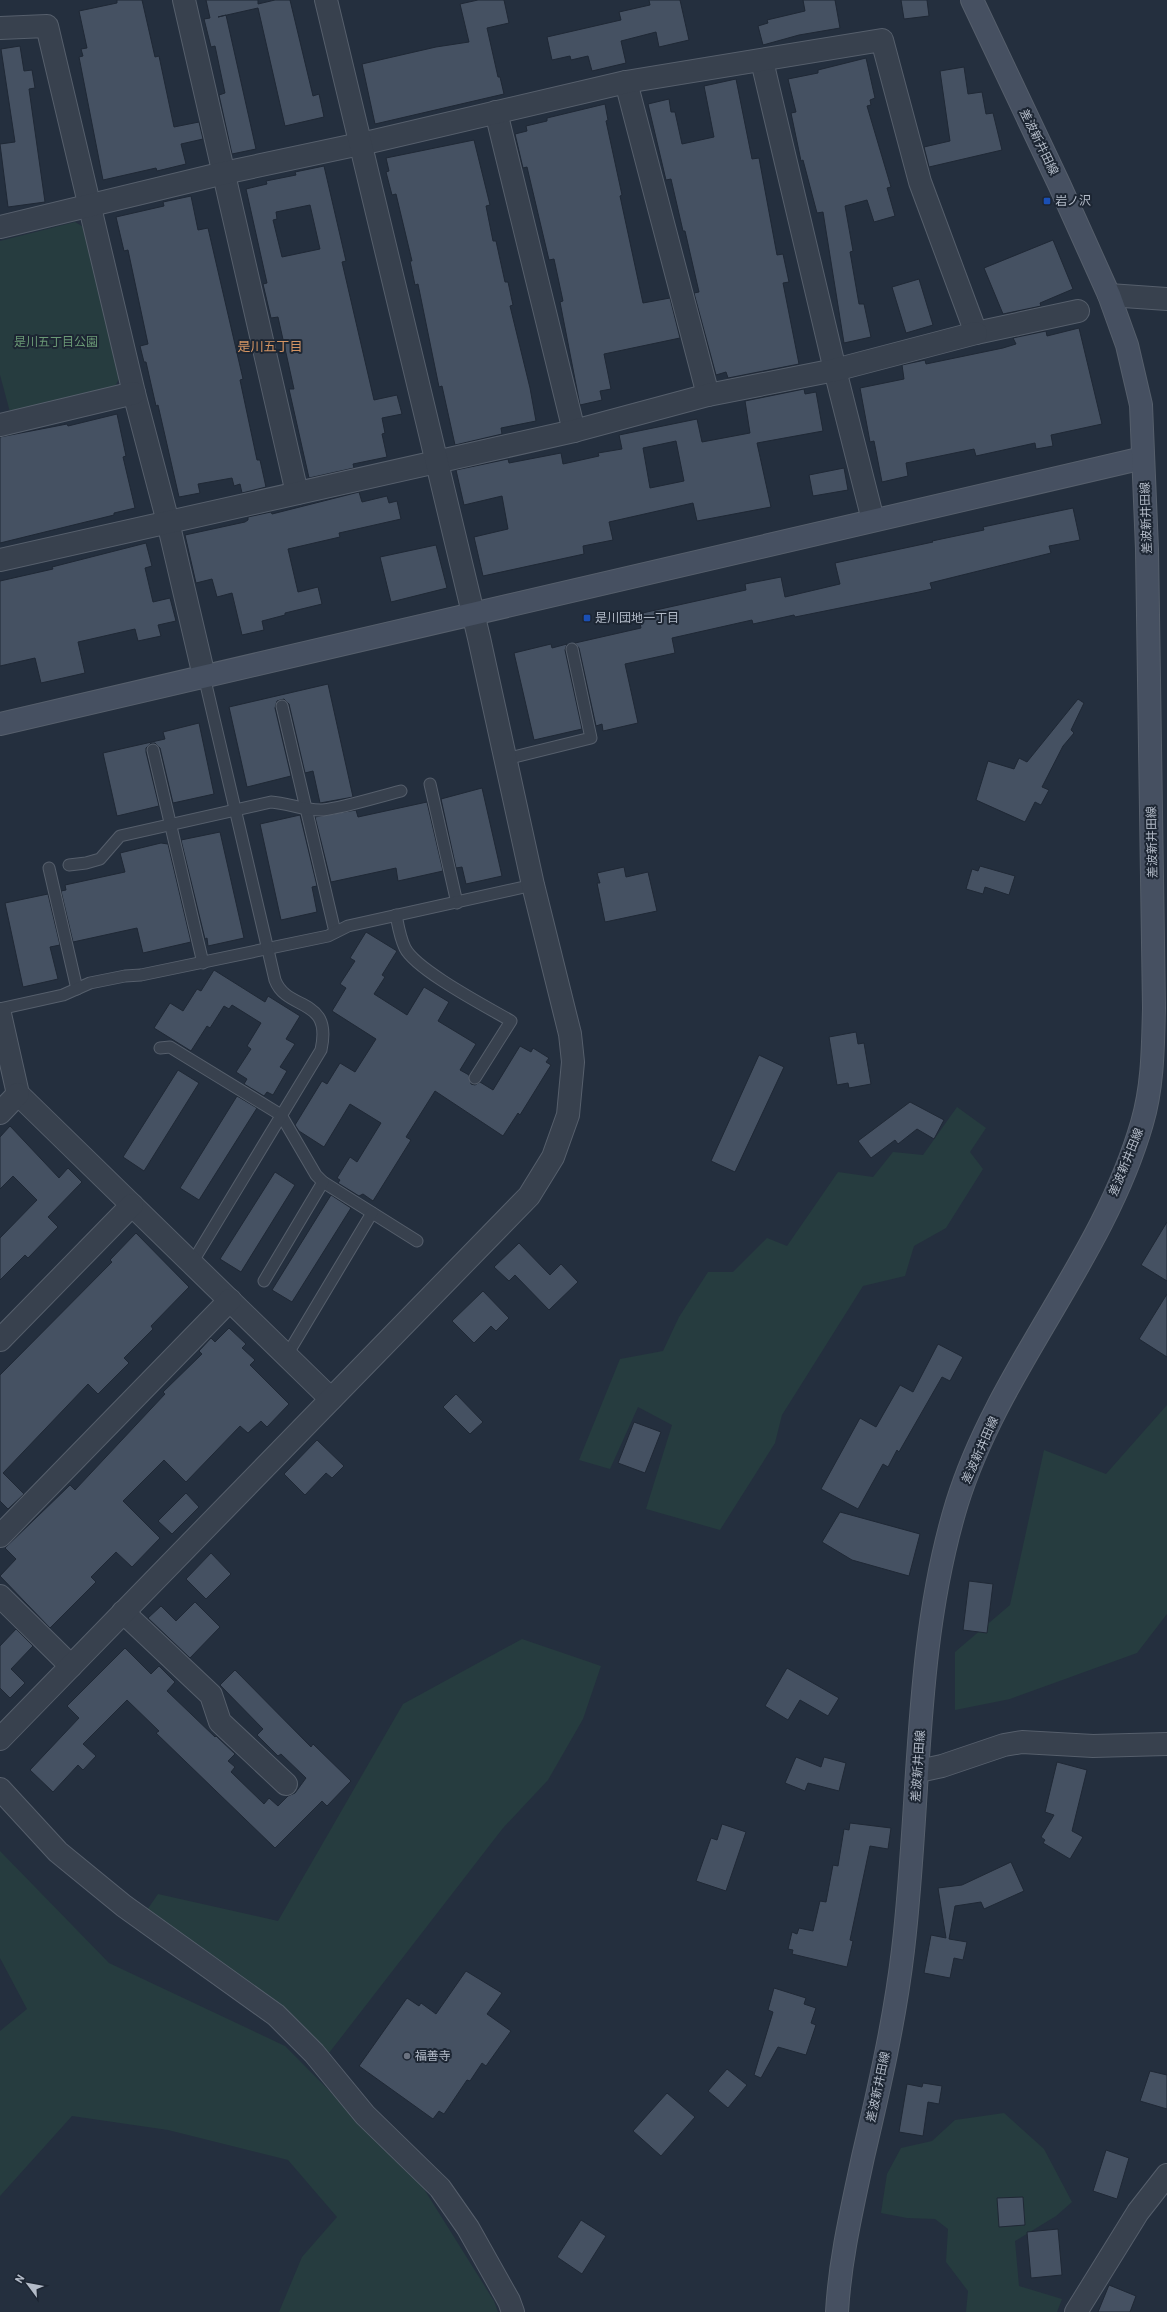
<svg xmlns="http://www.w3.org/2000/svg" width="1167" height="2312" font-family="Barlow,'Noto Sans JP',sans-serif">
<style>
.green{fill:#263c3f}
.building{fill:#455162;stroke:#1f2835;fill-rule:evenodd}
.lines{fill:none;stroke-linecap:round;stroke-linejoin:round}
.lane-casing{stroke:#565f6c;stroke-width:13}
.street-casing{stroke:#565f6c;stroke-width:24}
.secondary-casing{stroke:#565f6c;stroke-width:24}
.lane{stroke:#38414e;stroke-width:11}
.street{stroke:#38414e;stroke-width:22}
.secondary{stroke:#465061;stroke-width:22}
.transit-dot{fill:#1a4fb4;stroke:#1d2633;stroke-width:1.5}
.worship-dot{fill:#6b7280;stroke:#1d2633;stroke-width:1.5}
.labels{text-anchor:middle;stroke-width:4;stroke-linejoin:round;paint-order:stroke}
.street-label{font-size:12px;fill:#b4bcc9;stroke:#1d2633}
.poi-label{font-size:12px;fill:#b4bcc9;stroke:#1d2633;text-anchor:start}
.park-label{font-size:12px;fill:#6b9a76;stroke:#1d2633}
.neighbourhood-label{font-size:13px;fill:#d59563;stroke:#1d2633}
</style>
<rect width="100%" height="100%" fill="#242f3e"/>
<g class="green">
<path d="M 75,222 L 85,228 L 121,374 L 114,389 L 10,412 L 0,375 L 0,241 Z"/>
<path d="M 957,1107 L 986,1128 L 970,1152 L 983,1169 L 946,1228 L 914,1246 L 905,1276 L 863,1286 L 782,1415 L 775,1443 L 720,1530 L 646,1509 L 672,1425 L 638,1407 L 610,1469 L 579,1460 L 620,1359 L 663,1351 L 679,1317 L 708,1272 L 733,1272 L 767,1238 L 787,1246 L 838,1172 L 873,1177 L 893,1152 L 923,1155 Z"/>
<path d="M 1167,1405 L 1167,1614 L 1137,1653 L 1010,1699 L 955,1710 L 955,1652 L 1010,1605 L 1044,1450 L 1106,1474 Z"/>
<path d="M 522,1639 L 601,1666 L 583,1719 L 548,1780 L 503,1828 L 329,2053 L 264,1993 L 147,1910 L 158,1894 L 278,1921 L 403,1704 Z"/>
<path d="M 0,1851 L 109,1963 L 285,2046 L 419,2181 L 494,2301 L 498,2312 L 279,2312 L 302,2257 L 337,2217 L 288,2160 L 168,2130 L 72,2116 L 0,2196 L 0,2031 L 27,2009 L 0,1958 Z"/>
<path d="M 1004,2113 L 1044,2149 L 1072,2202 L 1056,2216 L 1015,2241 L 1019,2286 L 1062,2299 L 1057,2312 L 966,2312 L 968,2291 L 946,2262 L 948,2229 L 935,2219 L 907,2218 L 881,2213 L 887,2174 L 901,2148 L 932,2141 L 955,2120 Z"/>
</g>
<g class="building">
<path d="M 117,0 L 142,0 L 155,57 L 159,56 L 174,127 L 199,122 L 203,139 L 181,144 L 186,164 L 157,171 L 156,168 L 103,180 L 79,57 L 83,56 L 81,49 L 87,48 L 79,11 L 117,3 Z"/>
<path d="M 206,0 L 258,0 L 258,4 L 275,0 L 290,0 L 313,96 L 319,94 L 324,117 L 285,126 L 258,8 L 218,17 L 226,15 L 256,149 L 232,154 L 219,95 L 225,93 L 215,46 L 211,47 L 204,19 L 210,18 Z"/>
<path d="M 478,0 L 504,0 L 509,23 L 487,28 L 498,77 L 500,77 L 504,94 L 375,124 L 362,64 L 436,47 L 469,42 L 460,4 Z"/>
<path d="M 649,0 L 680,0 L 689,40 L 659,47 L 656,32 L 621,41 L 626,63 L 592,71 L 588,56 L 571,60 L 570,56 L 552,60 L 547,37 L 621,20 L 619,12 L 650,5 Z"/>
<path d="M 803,0 L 835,0 L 840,28 L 799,35 L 763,45 L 758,26 L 768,23 L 767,20 L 805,11 Z"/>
<path d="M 901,0 L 927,0 L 929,16 L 904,19 Z"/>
<path d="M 20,46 L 24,71 L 32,70 L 35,88 L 29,89 L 45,202 L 8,207 L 0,144 L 15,142 L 1,49 Z"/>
<path d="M 866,58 L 875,98 L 870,100 L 871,105 L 867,106 L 891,187 L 887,188 L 895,216 L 874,222 L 867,200 L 845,206 L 853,251 L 850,252 L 859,304 L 864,304 L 871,337 L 844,343 L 823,212 L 817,213 L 803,160 L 801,161 L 791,113 L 796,112 L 788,79 L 818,73 L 818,70 Z"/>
<path d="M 964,67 L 968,94 L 982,92 L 986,114 L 993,113 L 1002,150 L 929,167 L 924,147 L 950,141 L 940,71 Z"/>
<path d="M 736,79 L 752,159 L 759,158 L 777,255 L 783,254 L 789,282 L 783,283 L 799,364 L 728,378 L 726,372 L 716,375 L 694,293 L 699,292 L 685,231 L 683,231 L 671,179 L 666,180 L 648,104 L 669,99 L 671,112 L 675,112 L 682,144 L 714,137 L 704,86 Z"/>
<path d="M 605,104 L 608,120 L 606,121 L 622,195 L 620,196 L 643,303 L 670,298 L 680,338 L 604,354 L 611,389 L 600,391 L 602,400 L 580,405 L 560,302 L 563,301 L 554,259 L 549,260 L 527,167 L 523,168 L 515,134 L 527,131 L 526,126 L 547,121 L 547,118 Z"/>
<path d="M 474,140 L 490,205 L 486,206 L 493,241 L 496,241 L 505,282 L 508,282 L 513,305 L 510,306 L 530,388 L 536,421 L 501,428 L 502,434 L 455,445 L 442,386 L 439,387 L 418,284 L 415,285 L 410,261 L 412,261 L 396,194 L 392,195 L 386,172 L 389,171 L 386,158 Z"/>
<path d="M 324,166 L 346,261 L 342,262 L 374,400 L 397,395 L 402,414 L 382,418 L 385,433 L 382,434 L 387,457 L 353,464 L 354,468 L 309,478 L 289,389 L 294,389 L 278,317 L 271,318 L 263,284 L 267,283 L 246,189 L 267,184 L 266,181 L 296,175 L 295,172 ZM 310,205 L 320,249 L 282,257 L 273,220 L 277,219 L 276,212 Z"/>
<path d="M 191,196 L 198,230 L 208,228 L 243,379 L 240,380 L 257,460 L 260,460 L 266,487 L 242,493 L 240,484 L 234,486 L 232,478 L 198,484 L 200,493 L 179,497 L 158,405 L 156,406 L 146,362 L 144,362 L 140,346 L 148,344 L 128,250 L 124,251 L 116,217 L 164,206 L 163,202 Z"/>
<path d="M 1053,240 L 1073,289 L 1040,303 L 1041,306 L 1003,314 L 984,268 Z"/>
<path d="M 919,279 L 933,325 L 906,333 L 892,287 Z"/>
<path d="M 1079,328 L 1102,424 L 1051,435 L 1053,446 L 1036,449 L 1035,443 L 976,456 L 974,449 L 906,463 L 908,476 L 882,482 L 874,441 L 870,442 L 860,388 L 904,379 L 902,365 L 925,360 L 926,364 L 1003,348 L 1016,344 L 1013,338 L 1046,331 L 1047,336 Z"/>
<path d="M 804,389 L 805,394 L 816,392 L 823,431 L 757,443 L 771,507 L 697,521 L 693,503 L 609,522 L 613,540 L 583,546 L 584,554 L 483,576 L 474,537 L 508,529 L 502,496 L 464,505 L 456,470 L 508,459 L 509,463 L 561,453 L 563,464 L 599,456 L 598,453 L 622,449 L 619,435 L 697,419 L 702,442 L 750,433 L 745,401 ZM 676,441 L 684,481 L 650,488 L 643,448 Z"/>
<path d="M 117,414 L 126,456 L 123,457 L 135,508 L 114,513 L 114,515 L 0,543 L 0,437 L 67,424 L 68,426 Z"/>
<path d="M 844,468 L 848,490 L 813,496 L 809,475 Z"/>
<path d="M 359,492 L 362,502 L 387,496 L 389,503 L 397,501 L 401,519 L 339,533 L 340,537 L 288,549 L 298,592 L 318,587 L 322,604 L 285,613 L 285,615 L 262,621 L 264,630 L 242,635 L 232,593 L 217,597 L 212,579 L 196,583 L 185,535 L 245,522 L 248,520 L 248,517 L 271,512 L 272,514 Z"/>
<path d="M 1073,508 L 1080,540 L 1049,546 L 1051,553 L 930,583 L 932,589 L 919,592 L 795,617 L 794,615 L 753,624 L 752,620 L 672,638 L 675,653 L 625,664 L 638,723 L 603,731 L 602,724 L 596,726 L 579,648 L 575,643 L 641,628 L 638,614 L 746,590 L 745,584 L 781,577 L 785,597 L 840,584 L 835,563 L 933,542 L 932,541 L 984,530 L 983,527 Z"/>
<path d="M 146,543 L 152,566 L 145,568 L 153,602 L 170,598 L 176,621 L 158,625 L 161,636 L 138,641 L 135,629 L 78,642 L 85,673 L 41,683 L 35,658 L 0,666 L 0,581 L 53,569 L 52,567 Z"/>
<path d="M 436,545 L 447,588 L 391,602 L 380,557 Z"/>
<path d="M 551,644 L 552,648 L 567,644 L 565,650 L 582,729 L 534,740 L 514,653 Z"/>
<path d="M 328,684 L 353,797 L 320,803 L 313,771 L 305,773 L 289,704 L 284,699 L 277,701 L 275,708 L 291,776 L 247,787 L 229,707 Z"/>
<path d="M 1078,699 L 1084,703 L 1071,730 L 1074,733 L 1063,746 L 1042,787 L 1049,790 L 1041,805 L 1035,802 L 1025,822 L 976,800 L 988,761 L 1014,769 L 1019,758 L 1027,762 Z"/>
<path d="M 199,723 L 214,794 L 173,803 L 160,748 L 155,743 L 151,743 L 146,748 L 146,752 L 159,806 L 117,816 L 103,753 L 165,739 L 163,732 Z"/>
<path d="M 482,788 L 502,876 L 466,884 L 462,867 L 456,868 L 441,799 Z"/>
<path d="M 427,802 L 443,871 L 398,881 L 396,868 L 331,882 L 315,817 L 356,810 L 358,817 Z"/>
<path d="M 300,815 L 317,886 L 312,887 L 317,912 L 281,920 L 260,824 Z"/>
<path d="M 220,832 L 244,938 L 208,946 L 207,938 L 205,939 L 181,840 Z"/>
<path d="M 161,843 L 168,844 L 191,942 L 143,953 L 137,928 L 73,942 L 61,891 L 66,890 L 65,885 L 125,872 L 120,853 Z"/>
<path d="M 980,866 L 1015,876 L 1009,895 L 985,887 L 983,894 L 966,889 L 972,869 L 978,871 Z"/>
<path d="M 624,867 L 626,877 L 648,872 L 657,911 L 605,922 L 597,883 L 600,883 L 597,873 Z"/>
<path d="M 48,894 L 60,945 L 50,947 L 58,979 L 23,987 L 5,903 Z"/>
<path d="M 366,932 L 397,951 L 382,975 L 385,977 L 374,994 L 407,1015 L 424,987 L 449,1002 L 438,1021 L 476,1044 L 460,1070 L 469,1075 L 471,1084 L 475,1085 L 480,1082 L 493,1090 L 520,1046 L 531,1052 L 533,1048 L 549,1058 L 546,1062 L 551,1065 L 520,1115 L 518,1113 L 503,1136 L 435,1091 L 406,1137 L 411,1140 L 373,1201 L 363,1194 L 359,1196 L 338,1183 L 340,1180 L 337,1178 L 350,1157 L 357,1162 L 381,1123 L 350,1104 L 324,1147 L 299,1131 L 295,1125 L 322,1081 L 327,1084 L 340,1063 L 355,1072 L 376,1039 L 332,1011 L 346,988 L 340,984 L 355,961 L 350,958 Z"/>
<path d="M 214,970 L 265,1002 L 268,996 L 300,1016 L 286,1039 L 295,1044 L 280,1067 L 287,1071 L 273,1095 L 267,1092 L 264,1096 L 244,1084 L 247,1079 L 236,1072 L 251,1049 L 247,1046 L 261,1023 L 232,1005 L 229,1009 L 224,1006 L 210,1028 L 207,1026 L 191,1051 L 154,1028 L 170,1003 L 183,1011 L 197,989 L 201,991 Z"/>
<path d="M 856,1032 L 858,1044 L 864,1043 L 871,1084 L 849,1088 L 848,1083 L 837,1085 L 829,1037 Z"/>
<path d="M 759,1055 L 784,1067 L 735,1172 L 711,1161 Z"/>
<path d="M 178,1070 L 199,1083 L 144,1171 L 123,1157 Z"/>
<path d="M 237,1096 L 257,1108 L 199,1200 L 180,1188 Z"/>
<path d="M 910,1102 L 944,1120 L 934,1139 L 917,1129 L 898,1144 L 895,1140 L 871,1158 L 858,1141 Z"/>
<path d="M 10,1126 L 59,1178 L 68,1168 L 82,1182 L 48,1217 L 58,1227 L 28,1258 L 25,1255 L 0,1280 L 0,1238 L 37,1200 L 13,1176 L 0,1189 L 0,1137 Z"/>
<path d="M 275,1172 L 295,1185 L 241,1272 L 220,1259 Z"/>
<path d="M 331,1195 L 351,1208 L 292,1302 L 272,1290 Z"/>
<path d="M 1167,1222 L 1167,1281 L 1141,1265 Z"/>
<path d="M 136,1233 L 189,1287 L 151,1326 L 153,1329 L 124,1358 L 129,1363 L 98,1394 L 88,1384 L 3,1473 L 24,1494 L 8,1509 L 0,1501 L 0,1375 L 112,1262 L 110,1260 Z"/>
<path d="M 519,1243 L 550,1275 L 561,1264 L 578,1282 L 549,1310 L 515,1275 L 509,1281 L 494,1267 Z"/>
<path d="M 483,1291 L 509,1318 L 496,1331 L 491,1326 L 474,1343 L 452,1321 Z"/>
<path d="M 1167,1294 L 1167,1357 L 1139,1339 Z"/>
<path d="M 229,1328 L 246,1344 L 242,1348 L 255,1360 L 250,1365 L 289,1404 L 267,1427 L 261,1421 L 248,1433 L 240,1426 L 186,1482 L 164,1460 L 123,1501 L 160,1538 L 132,1567 L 116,1552 L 91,1577 L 96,1582 L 50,1628 L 0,1576 L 16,1559 L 5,1548 L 70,1485 L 75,1490 L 165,1394 L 163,1392 L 202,1354 L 199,1351 L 211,1338 L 215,1342 Z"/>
<path d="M 938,1344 L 963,1357 L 950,1381 L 942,1377 L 899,1452 L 897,1450 L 888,1467 L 883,1464 L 858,1509 L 821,1489 L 860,1418 L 876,1427 L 900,1385 L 913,1392 Z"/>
<path d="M 456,1394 L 483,1422 L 470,1434 L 443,1407 Z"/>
<path d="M 634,1422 L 661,1432 L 645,1473 L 618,1463 Z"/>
<path d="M 317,1440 L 344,1466 L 332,1478 L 326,1473 L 305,1495 L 284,1474 Z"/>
<path d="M 186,1493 L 199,1507 L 172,1534 L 158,1521 Z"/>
<path d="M 840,1512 L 920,1534 L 909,1576 L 852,1560 L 822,1542 Z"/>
<path d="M 211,1553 L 231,1574 L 206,1599 L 186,1579 Z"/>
<path d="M 969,1581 L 993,1584 L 987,1633 L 963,1630 Z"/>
<path d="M 195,1602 L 220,1627 L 190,1658 L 148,1618 L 161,1606 L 176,1621 Z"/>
<path d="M 16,1629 L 33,1646 L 11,1669 L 25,1683 L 10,1698 L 0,1688 L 0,1646 Z"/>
<path d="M 125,1648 L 151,1674 L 159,1666 L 175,1682 L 167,1691 L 215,1737 L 216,1736 L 235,1754 L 228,1761 L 235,1767 L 231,1772 L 264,1804 L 269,1798 L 278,1806 L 288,1796 L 295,1793 L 306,1778 L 281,1754 L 278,1756 L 257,1735 L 263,1729 L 220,1685 L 235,1670 L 311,1747 L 313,1744 L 351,1781 L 327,1806 L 322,1801 L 275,1848 L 156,1733 L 159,1731 L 127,1700 L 83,1744 L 96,1756 L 83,1770 L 78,1765 L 53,1792 L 30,1770 L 79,1718 L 67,1706 Z"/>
<path d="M 787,1668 L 839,1698 L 828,1716 L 800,1700 L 788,1720 L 765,1706 Z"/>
<path d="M 796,1757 L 821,1767 L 824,1757 L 846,1763 L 839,1791 L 808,1783 L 805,1791 L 785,1783 Z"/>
<path d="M 1057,1762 L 1087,1770 L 1072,1831 L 1083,1837 L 1070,1859 L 1043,1843 L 1045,1840 L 1041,1837 L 1054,1815 L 1045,1812 Z"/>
<path d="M 850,1823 L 891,1828 L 888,1849 L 870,1846 L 850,1940 L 853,1941 L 847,1967 L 792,1954 L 793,1950 L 788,1949 L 792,1932 L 797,1934 L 799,1928 L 813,1931 L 820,1901 L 826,1902 L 833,1865 L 838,1866 L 844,1829 L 849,1830 Z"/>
<path d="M 722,1824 L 746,1832 L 726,1891 L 696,1881 L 711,1838 L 717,1840 Z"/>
<path d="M 1011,1862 L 1024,1891 L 984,1909 L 981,1902 L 955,1906 L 949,1939 L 967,1942 L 963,1960 L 954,1958 L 950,1978 L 924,1973 L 931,1935 L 946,1938 L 938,1888 L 962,1885 Z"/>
<path d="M 466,1971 L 502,1993 L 487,2014 L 511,2031 L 486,2066 L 482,2063 L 470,2081 L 467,2080 L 444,2114 L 439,2111 L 433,2119 L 359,2066 L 407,1998 L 419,2006 L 421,2003 L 436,2014 Z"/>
<path d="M 774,1988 L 806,1998 L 804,2004 L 816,2008 L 811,2023 L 816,2025 L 806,2055 L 778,2047 L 761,2078 L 754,2075 L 773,2012 L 768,2010 Z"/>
<path d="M 727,2069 L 747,2085 L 728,2108 L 708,2091 Z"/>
<path d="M 1150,2071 L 1167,2075 L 1167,2109 L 1140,2101 Z"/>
<path d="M 923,2083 L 942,2086 L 939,2104 L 928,2102 L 923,2136 L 899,2132 L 907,2084 L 922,2087 Z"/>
<path d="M 667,2093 L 695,2117 L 661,2156 L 633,2131 Z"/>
<path d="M 1106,2150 L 1129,2158 L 1117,2199 L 1093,2191 Z"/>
<path d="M 1023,2197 L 1025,2225 L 999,2227 L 997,2198 Z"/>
<path d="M 581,2220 L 606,2236 L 582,2274 L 557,2257 Z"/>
<path d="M 1058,2229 L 1062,2275 L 1031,2278 L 1027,2232 Z"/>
<path d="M 1109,2285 L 1136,2296 L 1130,2312 L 1098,2312 Z"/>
</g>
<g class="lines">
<defs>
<g id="lane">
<path d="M 282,706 L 335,932"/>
<path d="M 153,750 L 203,963"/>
<path d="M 506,759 L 591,738 L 572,649"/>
<path d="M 430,784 L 457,903"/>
<path d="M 69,865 L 86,863 L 100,859 L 120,836 L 271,802 C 288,803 305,811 323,810 C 346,807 377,797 401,791"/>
<path d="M 49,868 L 77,989"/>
<path d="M 396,915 C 398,925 400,938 405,948 C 416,970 487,1007 511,1021 L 475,1078"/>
<path d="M 0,1009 L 63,995 L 90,983 L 125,976 L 141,975 L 328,936 L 348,926 L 533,885"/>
<path d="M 160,1048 L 170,1047 L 281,1115 L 316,1175 L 323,1182 L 417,1241"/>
<path d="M 192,1263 L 321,1050 C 333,996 287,1012 275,980 L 204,676"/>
<path d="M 264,1281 L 323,1182"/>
<path d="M 287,1355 L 372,1213"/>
</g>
<g id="street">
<path d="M 184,0 L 297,493"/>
<path d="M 0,28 L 47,26 L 134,393 L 168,522 L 204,676"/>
<path d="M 762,61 L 835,370 L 873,520"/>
<path d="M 626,82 L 708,395"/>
<path d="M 496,112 L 574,431"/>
<path d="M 0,227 L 224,173 L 374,141 L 626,82 L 882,40 L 920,182 L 976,333 L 1078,311"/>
<path d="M 1109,295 L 1167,299"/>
<path d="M 0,425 L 134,393"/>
<path d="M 0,560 L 574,431 L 708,395 L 835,370 L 976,333"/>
<path d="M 0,1014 L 18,1094 L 331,1399"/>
<path d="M 0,1113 L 18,1094"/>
<path d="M 0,1340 L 132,1205"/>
<path d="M 0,1536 L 230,1300"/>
<path d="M 0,1596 L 71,1666"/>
<path d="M 123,1612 L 211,1695 L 220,1722 L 286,1784"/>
<path d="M 0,1739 L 529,1196 L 553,1157 L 568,1115 L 573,1062 L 570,1034 L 533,885 L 479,638 L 326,0"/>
<path d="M 919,1771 L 942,1766 L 1004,1745 L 1022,1742 L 1093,1746 L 1167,1744"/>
<path d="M 0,1789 L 58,1852 L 124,1906 L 276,2015 L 314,2053 L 365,2115 L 440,2188 L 468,2228 L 509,2301 L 513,2312"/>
<path d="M 1076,2312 L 1138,2212 L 1167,2175"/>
</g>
<g id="secondary">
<path d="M 0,724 L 1143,458"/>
<path d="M 837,2312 C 840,2259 852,2209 863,2157 C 879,2089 895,2019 903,1950 C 921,1801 913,1647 957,1503 C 999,1368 1103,1259 1142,1123 C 1153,1086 1153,1046 1154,1008 L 1147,549 L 1141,405 L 1127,345 L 1109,295 L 1059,184 L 972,0"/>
</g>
</defs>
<use href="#lane" class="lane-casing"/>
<use href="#street" class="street-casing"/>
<use href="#secondary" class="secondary-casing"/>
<use href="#lane" class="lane"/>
<use href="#street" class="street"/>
<use href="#secondary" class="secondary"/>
</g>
<g class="transit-dot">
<rect x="1043" y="197" width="8" height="8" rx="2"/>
<rect x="583" y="614" width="8" height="8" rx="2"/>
</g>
<circle class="worship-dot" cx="407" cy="2056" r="4"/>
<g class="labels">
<g class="street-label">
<text transform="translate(1039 142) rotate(64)" y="4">差波新井田線</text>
<text transform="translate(1146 518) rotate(-92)" y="4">差波新井田線</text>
<text transform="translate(1152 842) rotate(-91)" y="4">差波新井田線</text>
<text transform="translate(1126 1162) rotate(-68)" y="4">差波新井田線</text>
<text transform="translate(980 1450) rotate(-66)" y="4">差波新井田線</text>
<text transform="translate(918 1766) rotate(-86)" y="4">差波新井田線</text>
<text transform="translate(878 2087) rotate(-78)" y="4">差波新井田線</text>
</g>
<g class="poi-label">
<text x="1055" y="205">岩ノ沢</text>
<text x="595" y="622">是川団地一丁目</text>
<text x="415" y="2060">福善寺</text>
</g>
<g class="park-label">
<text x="56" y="346">是川五丁目公園</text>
</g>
<g class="neighbourhood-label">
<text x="270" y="351">是川五丁目</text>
</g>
</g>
<g transform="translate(28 2284) rotate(302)" stroke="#1d2633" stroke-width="3" paint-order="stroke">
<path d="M0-3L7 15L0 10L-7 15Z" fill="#b4bcc9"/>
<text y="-6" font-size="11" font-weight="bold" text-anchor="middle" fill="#b4bcc9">N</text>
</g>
</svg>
